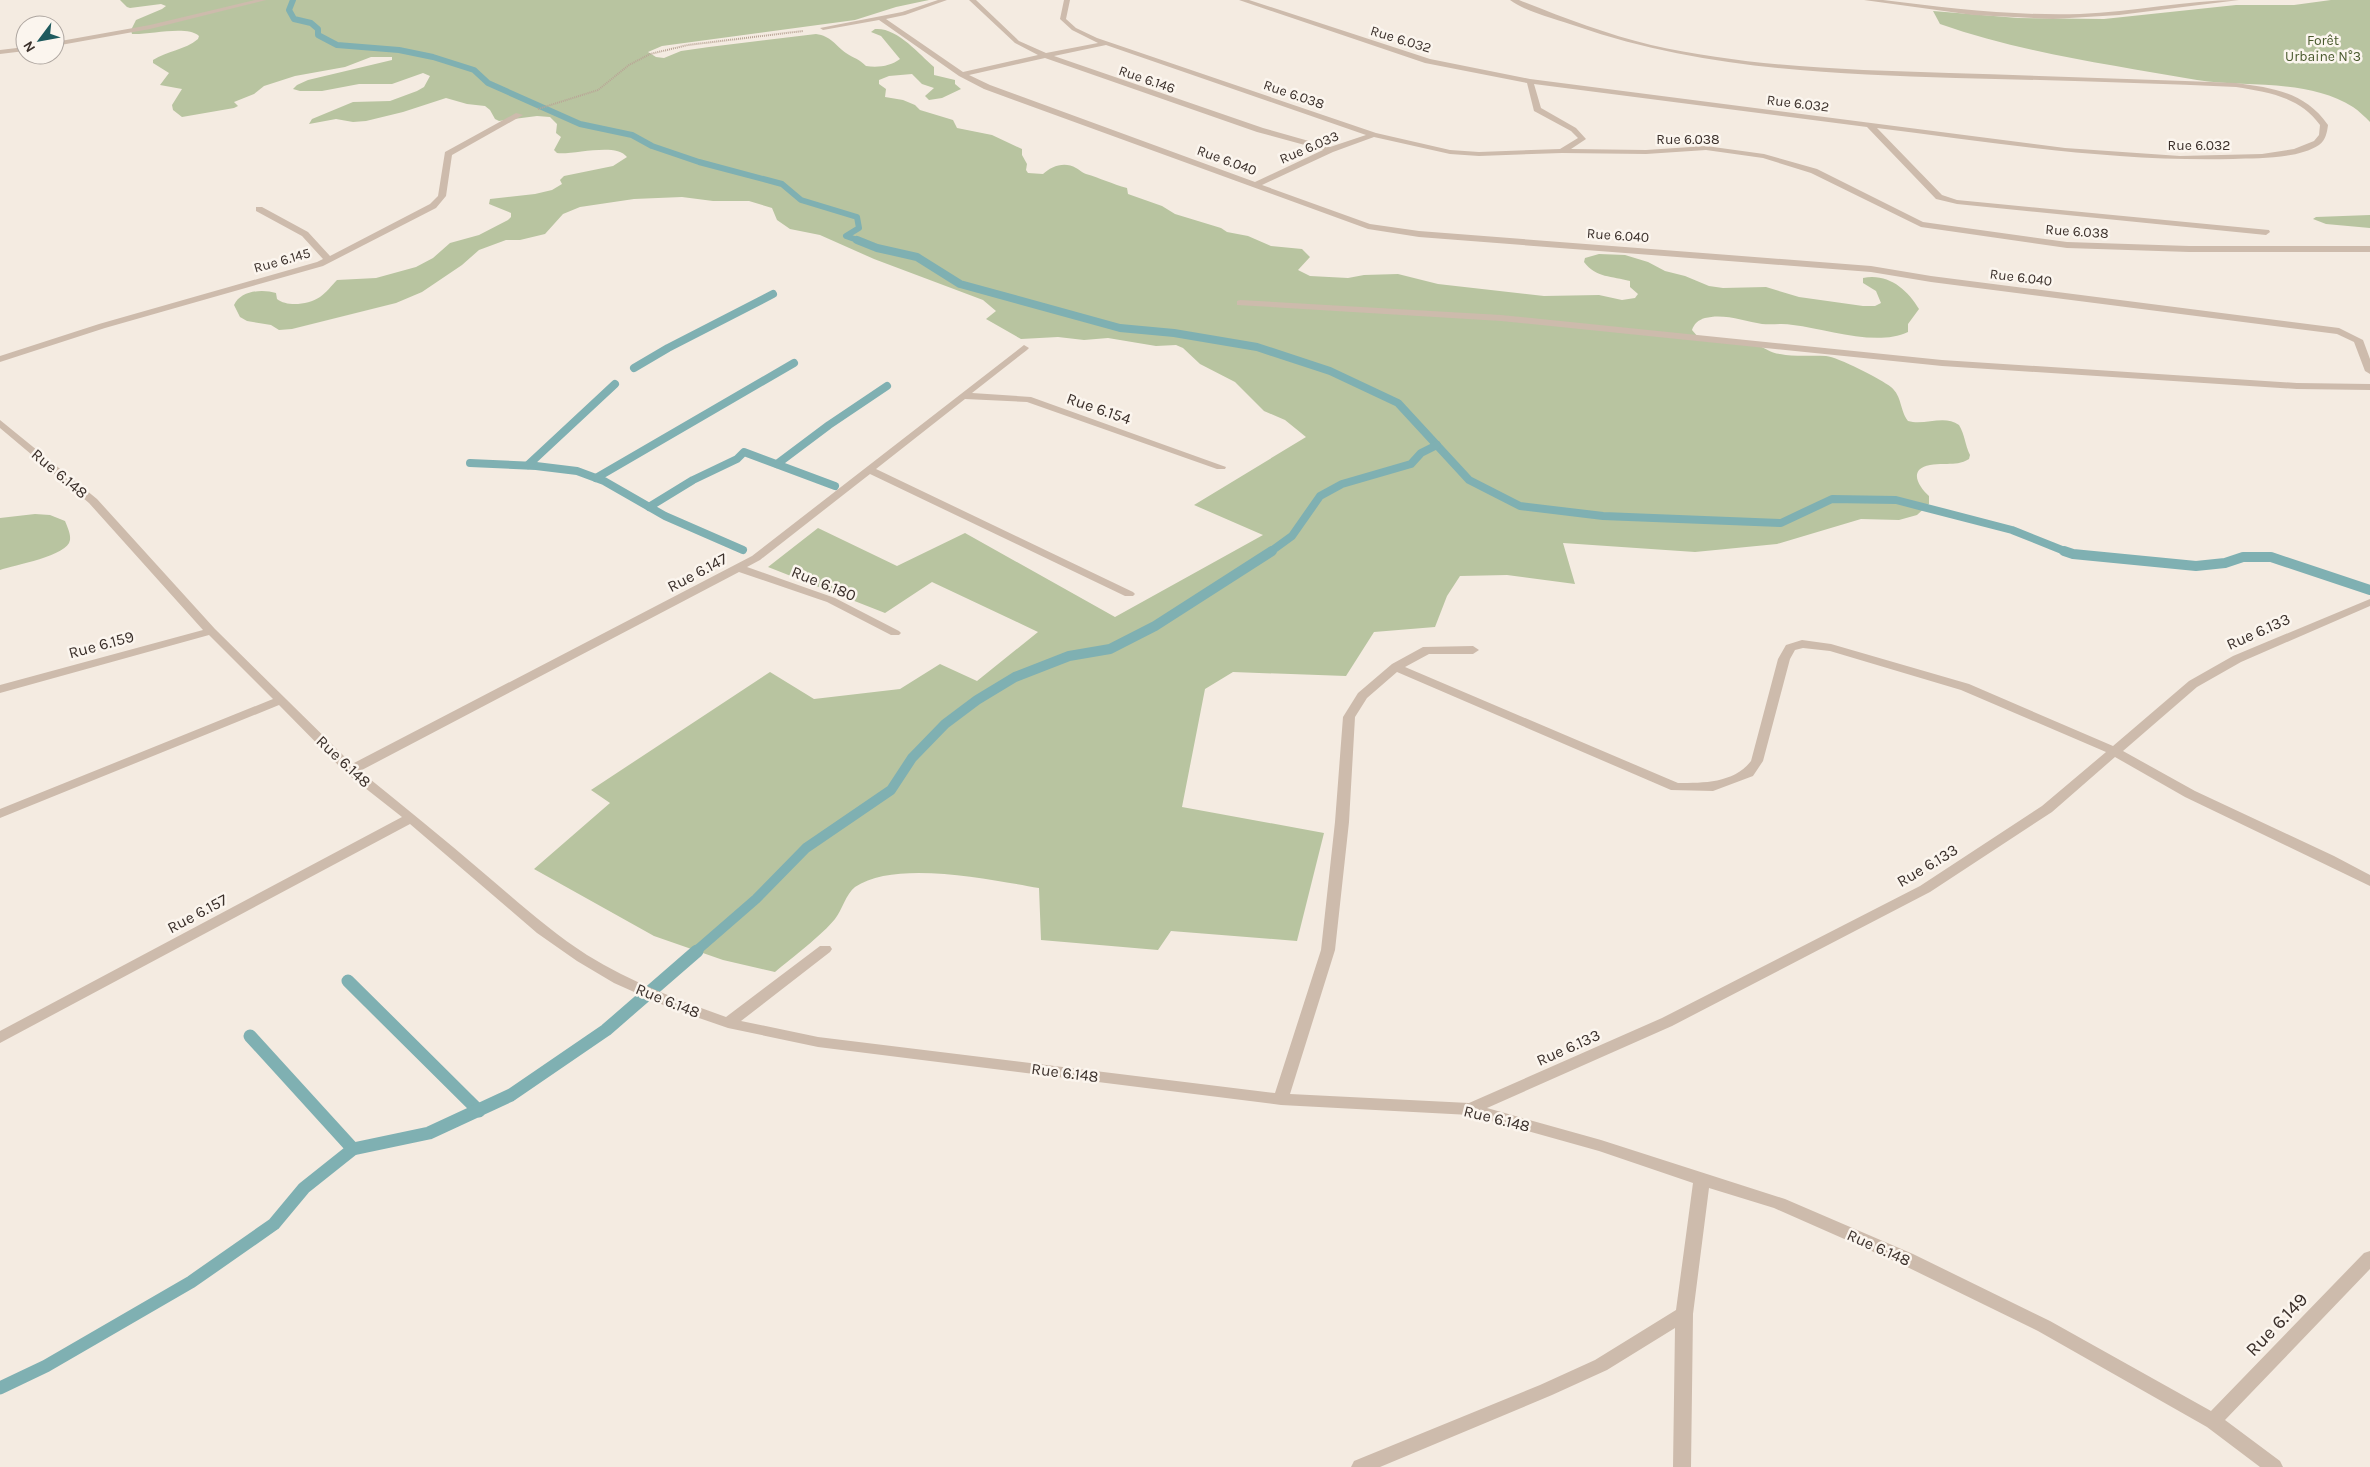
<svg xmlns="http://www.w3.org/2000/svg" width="2370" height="1467" font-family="Karla,sans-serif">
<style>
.green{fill:#b8c4a0}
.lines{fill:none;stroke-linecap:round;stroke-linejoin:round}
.stream-far3{stroke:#7fb0b2;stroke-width:6}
.stream-far2{stroke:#7fb0b2;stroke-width:8}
.stream-far1{stroke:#7fb0b2;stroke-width:10}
.stream{stroke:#7fb0b2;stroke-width:13}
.path{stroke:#b9a596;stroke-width:2;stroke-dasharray:1 1;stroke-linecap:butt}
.minor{fill:#cdbbac;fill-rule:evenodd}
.labels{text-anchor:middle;stroke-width:5;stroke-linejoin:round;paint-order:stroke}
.far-street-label{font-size:14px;fill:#3b302b;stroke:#fbf5ee}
.far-park-label{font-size:14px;fill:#4a5a2e;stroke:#fbf5ee}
.street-label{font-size:16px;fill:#3b302b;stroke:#fbf5ee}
.near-street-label{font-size:19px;fill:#3b302b;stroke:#fbf5ee}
</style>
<rect width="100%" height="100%" fill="#f4ebe1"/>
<g class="green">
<path d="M 120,0 L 929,0 L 896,7 L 855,20 L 662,46 L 648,52 L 656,57 L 664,58 L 681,51 L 709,47 L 816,34 C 831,36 835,45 846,53 C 855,59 858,58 866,66 C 878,68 891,66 900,59 L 881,36 L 871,32 L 875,29 C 897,27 919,54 934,67 L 934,75 L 955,80 L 955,84 L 961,89 L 942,98 L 929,100 L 925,96 L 934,88 L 922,84 L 912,74 L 889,76 L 879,80 L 879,84 L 886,89 L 885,97 L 903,100 L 915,105 L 920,110 L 953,120 L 957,128 L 992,135 L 1022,149 L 1022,155 L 1027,164 L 1026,170 L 1028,173 L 1043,174 C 1051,166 1065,161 1076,168 C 1080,170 1081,172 1086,174 C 1100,178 1112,184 1127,188 L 1128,194 L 1162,206 L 1175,214 L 1221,228 L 1227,232 L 1248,236 L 1271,246 L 1302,249 L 1310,257 L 1298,270 L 1310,276 L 1348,278 L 1364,275 L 1398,274 L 1438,284 L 1544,296 L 1599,295 L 1622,300 L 1635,298 L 1638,294 L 1630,287 L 1630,281 C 1612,276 1596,278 1584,262 L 1585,258 L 1599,254 L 1625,255 L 1648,262 L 1665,271 L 1685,276 L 1709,286 L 1723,288 L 1766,287 L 1799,297 L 1863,306 L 1875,306 L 1881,303 L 1876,291 L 1863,283 L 1863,278 C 1888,273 1907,289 1919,309 L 1908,324 L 1908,332 C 1876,347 1827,329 1793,325 C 1783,323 1773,325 1762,324 C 1745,321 1723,313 1705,318 C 1698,320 1694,324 1692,330 L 1698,337 C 1716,339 1737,339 1755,344 C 1764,347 1770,353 1780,354 C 1795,357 1811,355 1826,356 C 1838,357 1881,379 1891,387 C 1902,396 1900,411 1908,421 C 1925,426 1944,414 1959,425 C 1965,435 1965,445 1970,455 L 1969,459 C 1956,467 1944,462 1930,465 C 1908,469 1918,486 1929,496 L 1929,504 L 1917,515 L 1899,520 L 1861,519 L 1777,544 L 1695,552 L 1563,543 L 1575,584 L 1507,575 L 1460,576 L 1447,596 L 1435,627 L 1374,632 L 1346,676 L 1233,672 L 1205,689 L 1182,807 L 1324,833 L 1297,941 L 1171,931 L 1158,950 L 1041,940 L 1039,888 C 992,880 896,859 855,887 C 846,894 842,910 835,919 C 822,935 792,958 775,972 L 723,960 L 654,936 L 534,869 L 610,803 L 591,790 L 770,672 L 814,699 L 900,689 L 940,664 L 977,681 L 1038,632 L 932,582 L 885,613 L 768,567 L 818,528 L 897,566 L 965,533 L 1115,617 L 1263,535 L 1194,505 L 1306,437 L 1285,420 L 1264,411 L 1235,382 L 1200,364 L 1183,348 L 1176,345 L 1156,346 L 1108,338 L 1084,340 L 1058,337 L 1021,339 L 986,319 L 996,311 L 983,300 L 874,259 L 820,235 L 790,229 L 777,220 L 772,208 L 749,201 L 713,201 L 682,197 L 634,199 L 580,207 L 563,214 L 545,234 L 520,240 L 506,240 L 479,250 L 462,265 L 422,292 L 396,303 L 292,329 L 279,330 L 271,325 L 247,321 L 240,317 L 234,305 C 241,290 263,289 276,293 L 277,299 C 287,307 308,305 320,297 C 326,293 332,285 337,280 L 376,278 L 416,267 L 433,258 L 450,243 L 479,235 L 508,220 L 511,217 L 511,213 L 489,204 L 490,199 L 535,194 L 552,190 L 562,184 L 560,180 L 564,176 L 613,166 L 627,157 C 616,142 574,155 557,153 L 554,150 L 561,137 L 556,133 L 557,124 L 550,117 L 537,116 L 499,121 L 495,119 L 490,110 L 485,106 L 467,104 L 446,98 L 403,112 L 366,121 L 353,122 L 336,119 L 309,124 L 312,119 L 353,102 L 390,101 L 417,91 L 424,87 L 430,76 L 423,73 L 392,84 L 359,84 L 322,91 L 300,91 L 293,89 L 297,85 L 308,80 L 392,60 L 392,57 L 371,57 L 345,67 L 295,76 L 264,86 L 254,94 L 234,102 L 238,106 L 234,108 L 182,117 L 173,110 L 172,105 L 182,89 L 160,85 L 169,73 L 153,63 L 153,60 C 167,51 185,50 198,39 L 199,36 C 187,25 149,35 132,34 L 131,30 L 136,20 L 162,9 L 166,6 L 161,4 L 130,8 L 127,7 Z"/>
<path d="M 2331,0 L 2370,0 L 2370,122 C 2365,117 2359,111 2353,107 C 2307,78 2248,88 2197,80 C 2111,65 2023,53 1940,24 L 1933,11 L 2018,18 L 2104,19 L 2236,5 L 2294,5 Z"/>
<path d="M 2370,215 L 2370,228 L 2326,224 L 2313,219 L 2316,217 Z"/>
<path d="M 35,514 L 50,515 L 65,521 C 67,526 71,534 70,540 C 68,556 14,565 0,570 L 0,518 Z"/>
</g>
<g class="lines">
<path class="stream-far3" d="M 293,0 L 289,10 L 294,19 L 311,23 L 318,29 L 318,35 L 337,45 L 399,50 L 433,57 L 474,70 L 488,83 L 580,124 L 632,135 L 652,146 L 699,162 L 782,184 L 801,200 L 857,217 L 859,228 L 846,236 L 860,241"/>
<g class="stream-far2">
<path d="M 857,240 L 877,248 L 917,257 L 960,284 L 1120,328 L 1174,333 L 1257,347 L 1330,371 L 1398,403 L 1469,480 L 1520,506 L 1603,516 L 1781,523 L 1832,499 L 1896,500 L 2012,530 L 2067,552"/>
<path d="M 634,368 L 668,348 L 773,294"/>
<path d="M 470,463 L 536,466 L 577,471 L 604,481 L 665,516 L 743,550"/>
<path d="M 777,464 L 829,425 L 887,386"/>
<path d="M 528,465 L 615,384"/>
<path d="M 596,478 L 794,363"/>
<path d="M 649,507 L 693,480 L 737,459 L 744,452 L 835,486"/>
<path d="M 1270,552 L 1292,536 L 1320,496 L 1342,484 L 1411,464 L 1421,453 L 1437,445"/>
</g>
<g class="stream-far1">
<path d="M 2064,551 L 2073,554 L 2196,566 L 2225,563 L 2243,557 L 2271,557 L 2370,590"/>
<path d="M 695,952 L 756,899 L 806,848 L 891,790 L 912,758 L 945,724 L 977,700 L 1015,677 L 1069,656 L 1110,649 L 1155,626 L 1272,551"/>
</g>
<g class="stream">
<path d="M 348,981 L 479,1111"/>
<path d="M 250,1036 L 353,1149"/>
<path d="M 0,1388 L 46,1366 L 191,1282 L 274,1224 L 304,1188 L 353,1149 L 429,1133 L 511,1095 L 606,1030 L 697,951"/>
</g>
<path class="path" d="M 538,109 L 598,90 L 629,65 L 650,54 L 688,45 L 803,31"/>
<g class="minor">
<path d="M 255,0 L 266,0 L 150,29 L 55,46 L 55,42 L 150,25 Z"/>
<path d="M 938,0 L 947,0 L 905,15 L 886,19 L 963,72 L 1038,55 L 1015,43 L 969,0 L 976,0 L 1019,41 L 1046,53 L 1098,43 L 1072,30 L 1060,19 L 1064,0 L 1070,0 L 1066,19 L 1076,28 L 1097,38 L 1376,133 L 1450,150 L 1479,152 L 1560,149 L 1578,138 L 1571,131 L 1534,111 L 1527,83 L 1425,63 L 1239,0 L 1249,0 L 1430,59 L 1530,79 L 2065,148 L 2180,156 L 2262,154 L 2294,149 L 2314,141 L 2319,135 L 2320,125 C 2300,97 2268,92 2236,87 C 2143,83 2050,80 1956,78 C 1828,74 1699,69 1576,26 C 1558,20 1524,11 1510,0 L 1519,0 C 1562,17 1606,34 1651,45 C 1749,67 1849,70 1949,73 C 2044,76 2140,79 2236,83 C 2273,88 2305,92 2328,125 C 2327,132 2326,140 2319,145 C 2298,159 2258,158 2233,159 C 2114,162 1996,143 1877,128 L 1942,195 L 1957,200 L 2269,230 L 2270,232 L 2266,235 L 1957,204 L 1936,199 L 1867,127 L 1534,84 L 1541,108 L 1576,128 L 1586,139 L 1571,149 L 1646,150 L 1706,146 L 1764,154 L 1817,169 L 1923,222 L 2067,242 L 2189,246 L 2370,246 L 2370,252 L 2189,252 L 2067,248 L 1921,227 L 1811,173 L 1763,158 L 1706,150 L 1646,154 L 1562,153 L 1479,156 L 1450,154 L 1374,137 L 1333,152 L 1262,185 L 1370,224 L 1419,231 L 1871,266 L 1931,276 L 2339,328 L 2363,340 L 2370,359 L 2370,374 L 2365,371 L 2354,342 L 2337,334 L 1931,282 L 1871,272 L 1419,237 L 1368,229 L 984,89 L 959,76 L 879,20 L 823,30 L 820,28 L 902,12 ZM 1106,45 L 1366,135 L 1330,147 L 1263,128 L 1054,56 ZM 1045,58 L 1257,132 L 1323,150 L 1255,182 L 990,85 L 969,75 Z"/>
<path d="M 1864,0 L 1883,0 C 1948,8 2014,16 2080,14 C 2133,12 2186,0 2239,0 L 2119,15 L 2053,19 L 1973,15 Z"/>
<path d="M 25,47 L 25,51 L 0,54 L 0,50 Z"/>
<path d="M 516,113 L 523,115 L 452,155 L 446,196 L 436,208 L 323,266 L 105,328 L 0,362 L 0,356 L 99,324 L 317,262 L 323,259 L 302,236 L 256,211 L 256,207 L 262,207 L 308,232 L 330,256 L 430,204 L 438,196 L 445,152 Z"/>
<path d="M 1240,300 L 1501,315 L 1942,360 L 2297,383 L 2370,384 L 2370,390 L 2297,389 L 1942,366 L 1501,321 L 1237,305 L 1237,301 Z"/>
<path d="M 1024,345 L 1029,348 L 1027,350 L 972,393 L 1031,397 L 1226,467 L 1225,469 L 1217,469 L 1027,402 L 965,399 L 876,469 L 1133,592 L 1135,594 L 1133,596 L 1125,596 L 870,474 L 760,560 L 747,567 L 835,598 L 899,631 L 901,633 L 899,635 L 891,635 L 827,602 L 739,572 L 360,771 C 402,805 444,839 486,875 C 519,903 551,932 587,955 C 631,982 678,1000 726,1017 L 820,946 L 830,946 L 832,949 L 830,952 L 741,1021 L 818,1037 L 1275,1093 L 1321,950 L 1335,822 L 1343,717 L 1358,693 L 1392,664 L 1423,647 L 1473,646 L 1479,650 L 1473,654 L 1429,654 L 1405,667 L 1678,783 C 1704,783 1734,783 1751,761 L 1778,659 L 1786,645 L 1802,640 L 1831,644 L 1969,684 L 2113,746 L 2189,681 L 2233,656 L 2370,599 L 2370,606 L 2241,662 L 2197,687 L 2123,751 L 2195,791 L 2334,856 L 2370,875 L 2370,886 L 2185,797 L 2115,757 L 2052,812 L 1930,892 L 1672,1026 L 1487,1108 L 1601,1140 L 1785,1199 L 1913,1254 L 2050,1321 L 2211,1411 L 2364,1253 L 2370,1251 L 2370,1269 L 2225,1420 L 2280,1461 L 2283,1467 L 2260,1467 L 2207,1427 L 2038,1331 L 1901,1264 L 1774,1208 L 1709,1188 L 1693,1314 L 1691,1467 L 1673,1467 L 1675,1328 L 1607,1370 L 1552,1395 L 1380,1467 L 1351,1467 L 1354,1461 L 1540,1385 L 1595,1360 L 1676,1310 L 1693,1183 L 1599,1151 L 1470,1115 L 1281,1105 L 818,1047 L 728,1028 L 670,1008 L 614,983 L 577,961 L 537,933 L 410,824 L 0,1043 L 0,1031 L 402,817 L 346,773 L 279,705 L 0,818 L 0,809 L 273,699 L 209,635 L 0,693 L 0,685 L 203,630 L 89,503 L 0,428 L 0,420 L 97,499 L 215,629 L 352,764 L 752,556 ZM 1803,648 L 1830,651 L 1961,690 L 2106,752 L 2042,806 L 1920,886 L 1662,1018 L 1469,1103 L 1290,1094 L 1335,950 L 1349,822 L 1355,717 L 1367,698 L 1397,672 L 1671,790 L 1713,791 L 1753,776 L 1763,761 L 1790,659 L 1795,650 Z"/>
</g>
</g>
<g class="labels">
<g class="far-street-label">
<text transform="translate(1401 39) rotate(17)" y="5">Rue 6.032</text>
<text transform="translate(1147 79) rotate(19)" y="5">Rue 6.146</text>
<text transform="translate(1294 94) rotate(19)" y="5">Rue 6.038</text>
<text transform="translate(1798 103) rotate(7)" y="5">Rue 6.032</text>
<text x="1688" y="144">Rue 6.038</text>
<text x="2199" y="150">Rue 6.032</text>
<text transform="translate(1309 147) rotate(-23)" y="5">Rue 6.033</text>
<text transform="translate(1227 160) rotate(20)" y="5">Rue 6.040</text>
<text transform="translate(2077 231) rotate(4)" y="5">Rue 6.038</text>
<text transform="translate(1618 235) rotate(4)" y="5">Rue 6.040</text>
<text transform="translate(282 260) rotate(-16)" y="5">Rue 6.145</text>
<text transform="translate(2021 277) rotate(7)" y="5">Rue 6.040</text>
</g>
<g class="far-park-label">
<text x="2323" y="45">Forêt<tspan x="2323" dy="16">Urbaine N°3</tspan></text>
</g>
<g class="street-label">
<text transform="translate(1099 408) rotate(19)" y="6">Rue 6.154</text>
<text transform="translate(60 473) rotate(40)" y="6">Rue 6.148</text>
<text transform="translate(697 572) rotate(-28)" y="6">Rue 6.147</text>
<text transform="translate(824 583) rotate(22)" y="6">Rue 6.180</text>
<text transform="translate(2258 631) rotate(-24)" y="6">Rue 6.133</text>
<text transform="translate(101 644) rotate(-15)" y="6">Rue 6.159</text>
<text transform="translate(344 761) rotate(43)" y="6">Rue 6.148</text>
<text transform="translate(1927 865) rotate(-31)" y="6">Rue 6.133</text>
<text transform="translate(197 913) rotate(-28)" y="6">Rue 6.157</text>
<text transform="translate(668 1000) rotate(22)" y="6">Rue 6.148</text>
<text transform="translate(1568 1047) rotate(-24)" y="6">Rue 6.133</text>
<text transform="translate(1065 1072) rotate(7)" y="6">Rue 6.148</text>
<text transform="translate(1497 1118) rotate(14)" y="6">Rue 6.148</text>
<text transform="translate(1879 1247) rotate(24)" y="6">Rue 6.148</text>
</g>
<g class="near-street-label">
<text transform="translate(2276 1324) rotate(-46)" y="7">Rue 6.149</text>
</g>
</g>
<g transform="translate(40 40) rotate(238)"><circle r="24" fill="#fbf5ee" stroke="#aea6a0"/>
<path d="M0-4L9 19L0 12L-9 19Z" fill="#1f5a5e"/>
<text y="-8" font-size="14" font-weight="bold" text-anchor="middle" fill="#3b302b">N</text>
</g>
</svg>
